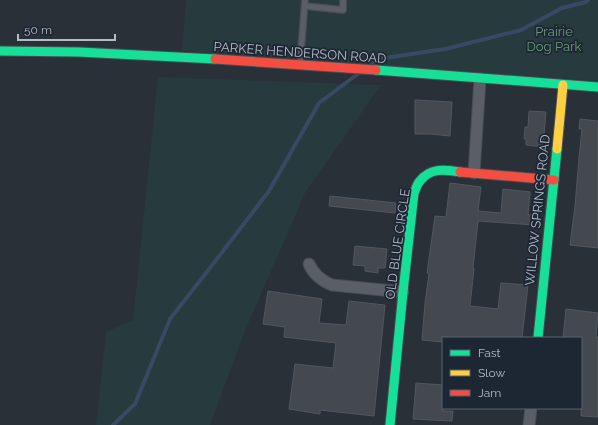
<svg xmlns="http://www.w3.org/2000/svg" width="598" height="425" font-family="Raleway,sans-serif">
<style>
.green{fill:#273a3e}
.lines{fill:none;stroke-linecap:round;stroke-linejoin:round}
.stream{stroke:#384963;stroke-width:4}
.building{fill:#444950;stroke:#52575f}
.lane-casing{stroke:#484c53;stroke-width:8}
.street-casing{stroke:#484c53;stroke-width:13}
.fast-casing{stroke:#484c53;stroke-width:11}
.slow-casing{stroke:#484c53;stroke-width:11}
.jam-casing{stroke:#484c53;stroke-width:11}
.lane{stroke:#5a5e66;stroke-width:5.5}
.street{stroke:#5a5e66;stroke-width:11}
.fast{stroke:#16e098;stroke-width:9}
.slow{stroke:#ffcf43;stroke-width:9}
.jam{stroke:#f24e42;stroke-width:9}
.labels{text-anchor:middle;stroke-width:3.5;stroke-linejoin:round;paint-order:stroke}
.park-label{font-size:13px;fill:#6b9a76;stroke:#1d2633}
.street-label{font-size:13px;fill:#b4bcc9;stroke:#1d2633}
</style>
<rect width="100%" height="100%" fill="#2a3038"/>
<g class="green">
<path d="M 186,0 L 598,0 L 598,81 L 182,51 Z"/>
<path d="M 158,77 L 381,85 L 306,191 L 246,328 L 210,425 L 96,425 L 106,332 L 133,320 Z"/>
</g>
<g class="lines">
<g class="stream">
<path d="M 369,66 L 378,59 L 445,49 L 521,30 L 562,8 L 586,2 L 588,0"/>
<path d="M 113,425 L 135,404 L 170,319 L 220,255 L 269,191 L 319,103 L 359,73"/>
</g>
</g>
<g class="building">
<path d="M 415,100 L 452,102 L 450,136 L 430,134 L 415,134 Z"/>
<path d="M 529,111 L 546,112 L 543,147 L 526,145 L 526,139 L 524,139 L 525,127 L 528,127 Z"/>
<path d="M 580,119 L 598,121 L 598,248 L 570,245 L 575,206 L 579,158 L 582,129 L 579,129 Z"/>
<path d="M 450,183 L 481,187 L 478,211 L 501,213 L 503,189 L 530,192 L 528,215 L 535,215 L 534,225 L 478,221 L 473,268 L 474,269 L 470,306 L 498,309 L 501,283 L 528,285 L 522,338 L 443,338 L 443,342 L 422,340 L 425,303 L 429,274 L 427,273 L 435,216 L 446,217 Z"/>
<path d="M 330,196 L 396,203 L 395,213 L 329,206 Z"/>
<path d="M 355,246 L 387,249 L 385,268 L 378,268 L 378,273 L 365,271 L 365,266 L 353,265 Z"/>
<path d="M 268,291 L 322,299 L 319,323 L 346,325 L 349,301 L 385,305 L 374,416 L 320,410 L 320,414 L 289,409 L 295,364 L 333,368 L 336,343 L 284,337 L 285,327 L 263,324 Z"/>
<path d="M 566,309 L 598,313 L 596,337 L 598,337 L 598,417 L 581,416 L 581,338 L 563,338 Z"/>
<path d="M 416,383 L 443,385 L 443,411 L 453,411 L 452,421 L 413,419 Z"/>
</g>
<g class="lines">
<defs>
<g id="lane">
<path d="M 305,6 L 343,10 L 343,0"/>
<path d="M 300,64 L 305,0"/>
</g>
<g id="street">
<path d="M 474,173 L 480,79"/>
<path d="M 309,264 C 314,275 322,281 332,285 L 403,292"/>
<path d="M 529,425 L 531,408"/>
</g>
<g id="fast">
<path d="M 0,51 L 79,52 L 215,59"/>
<path d="M 376,70 L 598,87"/>
<path d="M 538,338 L 557,149"/>
<path d="M 390,425 L 403,292 L 414,193 C 416,189 417,184 420,181 C 431,167 445,170 460,172"/>
</g>
<path id="slow" d="M 557,149 L 563,85"/>
<g id="jam">
<path d="M 215,59 L 376,70"/>
<path d="M 460,172 L 554,180"/>
</g>
</defs>
<use href="#lane" class="lane-casing"/>
<use href="#street" class="street-casing"/>
<use href="#fast" class="fast-casing"/>
<use href="#slow" class="slow-casing"/>
<use href="#jam" class="jam-casing"/>
<use href="#lane" class="lane"/>
<use href="#street" class="street"/>
<use href="#fast" class="fast"/>
<use href="#slow" class="slow"/>
<use href="#jam" class="jam"/>
</g>
<g class="labels">
<g class="park-label">
<text x="554" y="36">Prairie<tspan x="554" dy="15">Dog Park</tspan></text>
</g>
<g class="street-label">
<text transform="translate(300 52) rotate(4)" y="5">PARKER HENDERSON ROAD</text>
<text transform="translate(537 210) rotate(-84)" y="5">WILLOW SPRINGS ROAD</text>
<text transform="translate(397 244) rotate(-82)" y="5">OLD BLUE CIRCLE</text>
</g>
</g>
<rect x="442" y="337" width="140" height="72" fill="#1d2633" stroke="#59626f"/>
<rect x="450" y="350" width="20" height="6" fill="#16e098" stroke="#59626f"/>
<text x="478" y="357" font-size="12" fill="#b4bcc9">Fast</text>
<rect x="450" y="370" width="20" height="6" fill="#ffcf43" stroke="#59626f"/>
<text x="478" y="377" font-size="12" fill="#b4bcc9">Slow</text>
<rect x="450" y="390" width="20" height="6" fill="#f24e42" stroke="#59626f"/>
<text x="478" y="397" font-size="12" fill="#b4bcc9">Jam</text>
<path d="M18 34v6h97v-6" fill="none" stroke="#b4bcc9" stroke-width="2"/>
<text x="24" y="34" font-size="12" fill="#b4bcc9" stroke="#1d2633" stroke-width="3" paint-order="stroke">50 m</text>
</svg>
